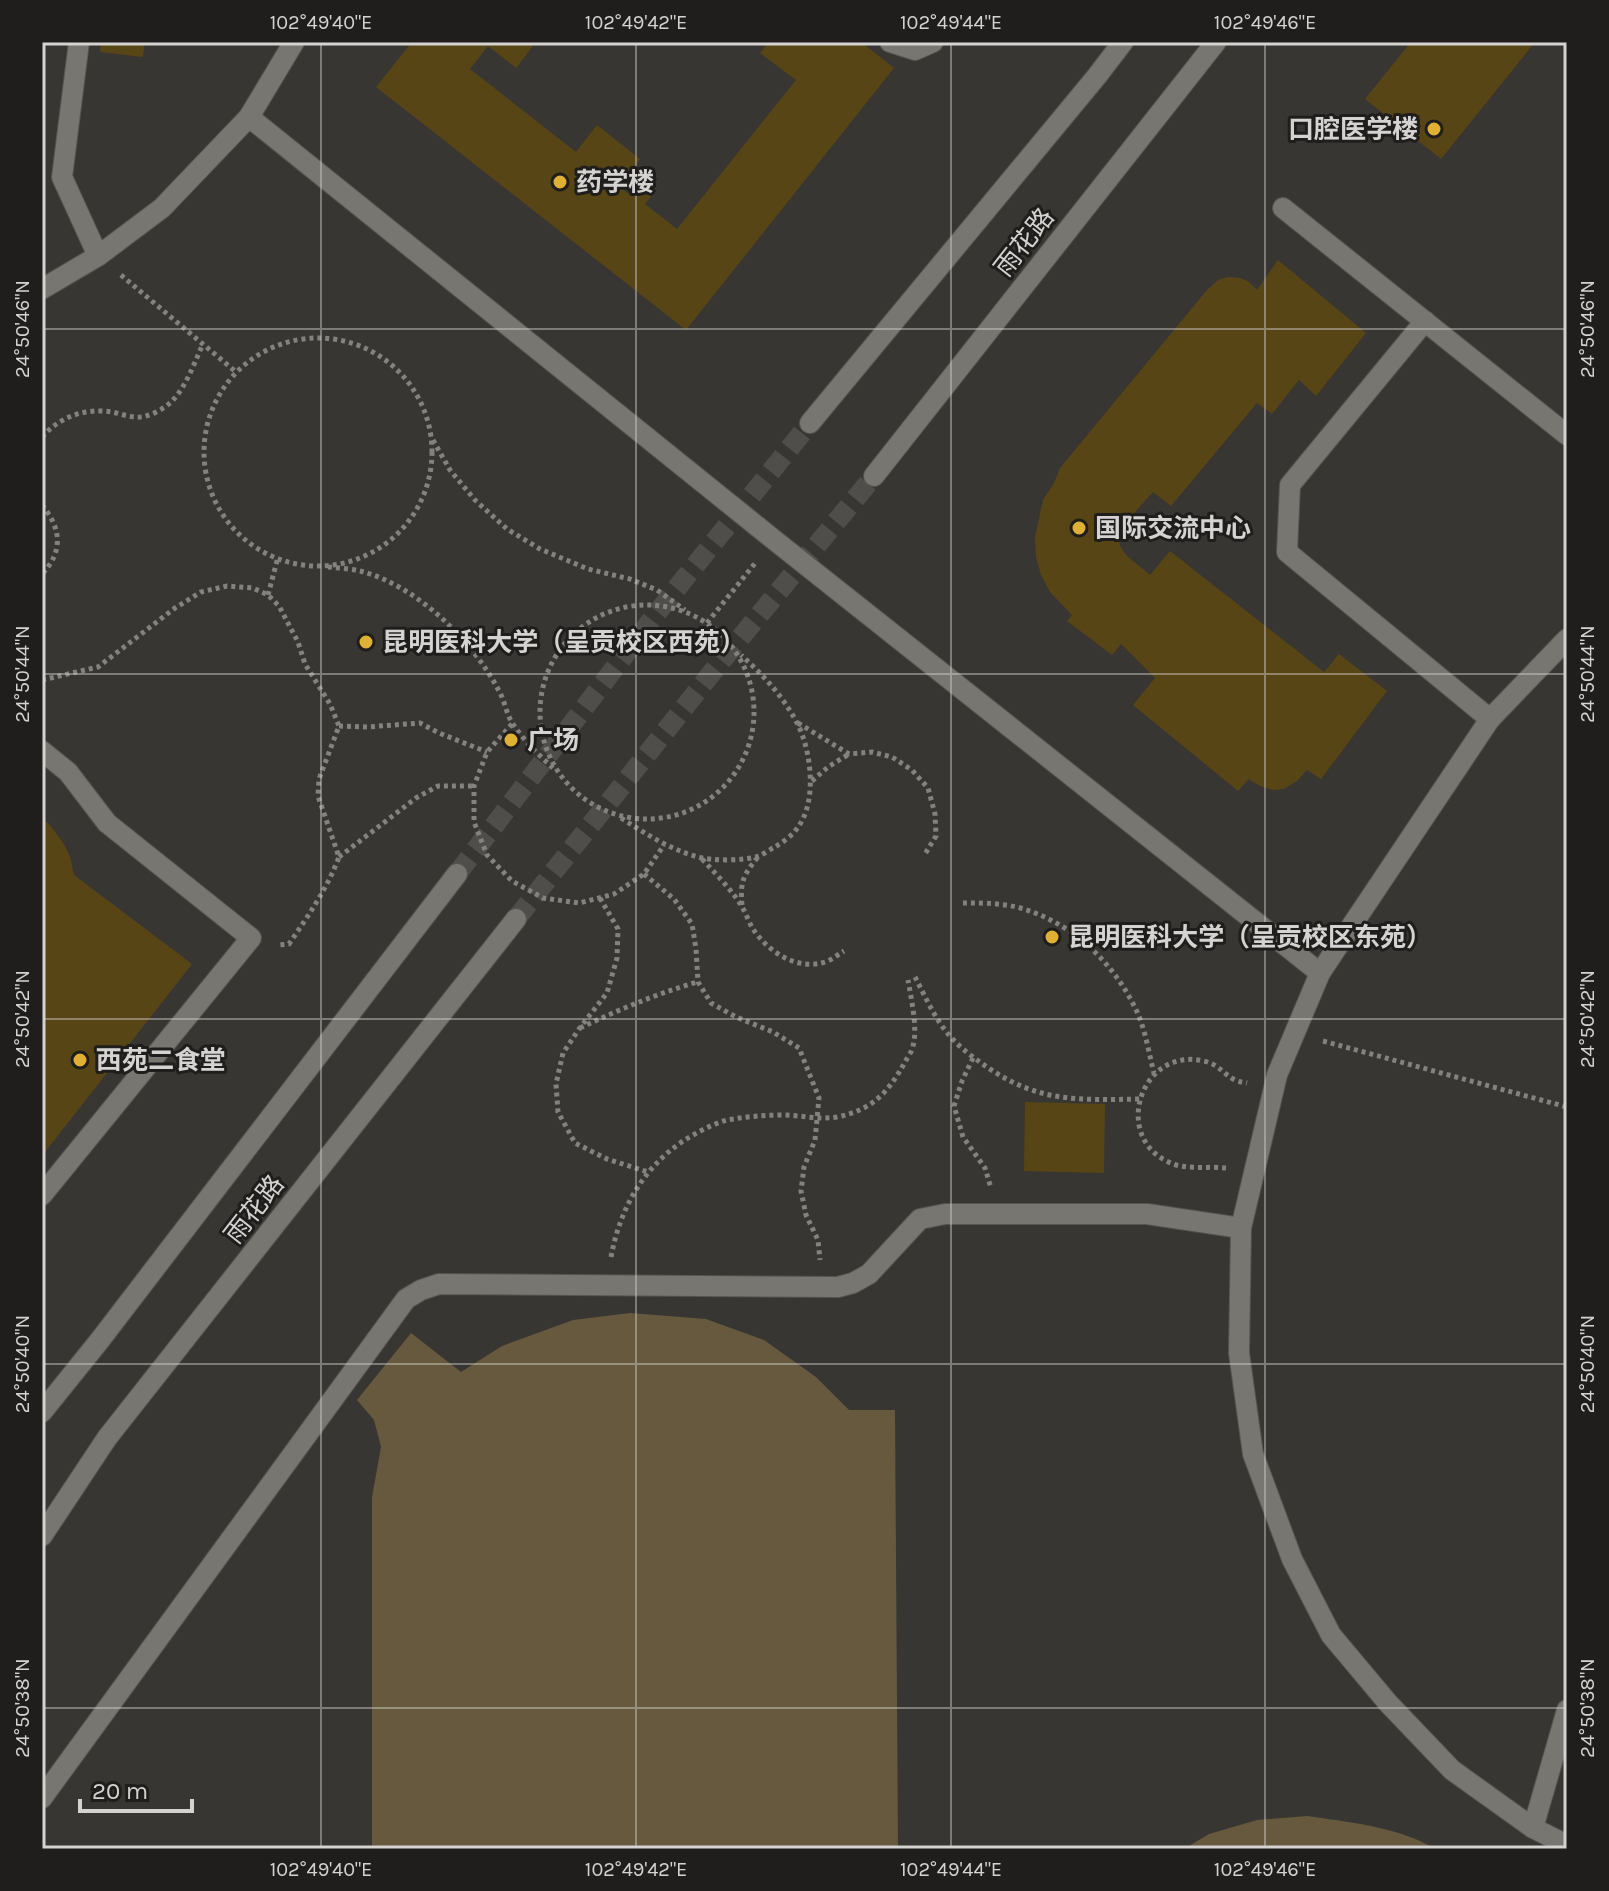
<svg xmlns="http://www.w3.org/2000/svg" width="1609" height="1891" font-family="Karla,'Noto Sans SC',sans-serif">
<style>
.pitch{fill:#66593d}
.building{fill:#584516}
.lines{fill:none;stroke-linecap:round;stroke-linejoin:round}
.secondary-tunnel{stroke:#504e4a;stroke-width:20;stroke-dasharray:20 10;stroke-linecap:butt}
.lane-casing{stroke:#565451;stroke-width:22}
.secondary-casing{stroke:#565451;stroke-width:22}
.path{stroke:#84827f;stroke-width:5;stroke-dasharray:4 4;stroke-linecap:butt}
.lane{stroke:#787670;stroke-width:20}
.secondary{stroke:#787670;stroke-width:20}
.ticks{fill:none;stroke:#d5d3d1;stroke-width:2;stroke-opacity:0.45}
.poi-dot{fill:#dfb034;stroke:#1f1e1c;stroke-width:3}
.labels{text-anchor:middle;stroke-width:6;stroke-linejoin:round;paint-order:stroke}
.poi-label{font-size:26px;font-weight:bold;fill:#d5d3d1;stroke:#1f1e1c;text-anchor:start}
.street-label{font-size:26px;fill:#d5d3d1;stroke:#1f1e1c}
.neatline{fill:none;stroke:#d5d3d1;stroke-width:3}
.ticks-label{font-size:20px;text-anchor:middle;fill:#d5d3d1}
</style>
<rect width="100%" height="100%" fill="#383632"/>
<g class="pitch">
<path d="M 630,1313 L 706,1319 L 764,1340 L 816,1377 L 849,1410 L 895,1410 L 898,1849 L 372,1849 L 372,1497 L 381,1447 L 374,1420 L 357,1400 L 411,1333 L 461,1372 L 502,1346 L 573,1320 Z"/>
<path d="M 1307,1816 C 1348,1822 1400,1827 1435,1849 L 1184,1849 L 1209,1834 L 1257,1820 Z"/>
</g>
<g class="building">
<path d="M 101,42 L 145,42 L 143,57 L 100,52 Z"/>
<path d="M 412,42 L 536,42 L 516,68 L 488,46 L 470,69 L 576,152 L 597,125 L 640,159 L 618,186 L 629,194 L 643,177 L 657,189 L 645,204 L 677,229 L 796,80 L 760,53 L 769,42 L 861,42 L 894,68 L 686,330 L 376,87 Z"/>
<path d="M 1411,42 L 1535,42 L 1441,159 L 1365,99 Z"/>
<path d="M 1278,260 L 1366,333 L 1316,396 L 1299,380 L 1272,414 L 1257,403 L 1171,506 L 1153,492 L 1125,523 L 1119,533 L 1120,546 L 1127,556 L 1150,575 L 1170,551 L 1324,672 L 1339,654 L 1387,691 L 1321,779 L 1307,770 L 1297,781 L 1284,789 L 1273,790 L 1260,786 L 1249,779 L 1238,791 L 1133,705 L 1155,678 L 1121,644 L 1112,655 L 1067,621 L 1072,615 L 1050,592 L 1041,575 L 1036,557 L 1035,537 L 1043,500 L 1054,483 L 1060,468 L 1207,290 L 1218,280 L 1228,277 L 1240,278 L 1249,282 L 1257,290 Z"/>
<path d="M 42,818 L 49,824 L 64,844 L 70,857 L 74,875 L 192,964 L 42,1156 Z"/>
<path d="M 1025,1102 L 1105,1104 L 1104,1173 L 1024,1171 Z"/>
</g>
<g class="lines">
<g class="secondary-tunnel">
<path d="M 457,874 L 656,614 L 810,423"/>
<path d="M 516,919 L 718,665 L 874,476"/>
</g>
<defs>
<g id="lane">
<path d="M 79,42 L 62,177 L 98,256"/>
<path d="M 890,42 L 915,50 L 933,42"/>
<path d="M 249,117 L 773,539 L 1320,973"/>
<path d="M 1283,208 L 1567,435"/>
<path d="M 42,289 L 98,256 L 162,208 L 249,117 L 294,42"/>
<path d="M 1425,321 L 1290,485 L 1287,552 L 1490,719"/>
<path d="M 1567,639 L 1490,719 L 1320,973 L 1277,1075 L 1241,1228 L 1239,1353 L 1253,1454 L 1292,1559 L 1331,1635 L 1388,1703 L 1452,1770 L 1533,1828 L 1567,1845"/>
<path d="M 42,751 L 68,772 L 107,823 L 251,938 L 42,1195"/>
<path d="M 42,1798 L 406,1299 L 421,1290 L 439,1284 L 838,1287 L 853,1283 L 869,1274 L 920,1219 L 945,1214 L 1147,1214 L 1241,1228"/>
<path d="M 1533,1828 L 1567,1710"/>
</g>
<g id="secondary">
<path d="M 810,423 L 1097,76 L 1123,42"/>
<path d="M 874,476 L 1216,42"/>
<path d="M 42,1412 L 100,1340 L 457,874"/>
<path d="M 42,1536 L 107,1438 L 516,919"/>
</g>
</defs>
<use href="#lane" class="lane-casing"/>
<use href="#secondary" class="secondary-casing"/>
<g class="path">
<path d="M 121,275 L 236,372"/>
<circle cx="318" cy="452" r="114"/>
<path d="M 42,437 C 58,419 79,410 103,411 C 114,411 124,416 134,417 C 146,419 165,409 173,400 C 187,385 194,363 203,344"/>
<path d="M 433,440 L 450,470 L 475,500 L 507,529 L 540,549 L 588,569 L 630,579 L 657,590 L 685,610"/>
<path d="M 42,505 C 61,528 64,551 42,574"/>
<path d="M 328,567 C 340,568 353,569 364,572 C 419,588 473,641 499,691 C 505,701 506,714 513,724 C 524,741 540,756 554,769"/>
<path d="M 268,595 L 278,557"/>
<circle cx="647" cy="712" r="107"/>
<path d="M 707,623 L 756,562"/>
<path d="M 42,680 L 98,667 L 175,608 L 201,592 L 227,586 L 253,588 L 268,595 L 279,606 L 298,642 L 305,664 L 330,704 L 339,726 L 319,779 L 318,796 L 339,857 C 327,889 308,916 289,944 L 278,945"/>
<path d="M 798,723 L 849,754 L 872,752 L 892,757 L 912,770 L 928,788 L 935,814 L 936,836 L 925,854"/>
<path d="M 512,724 L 487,752 L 474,786 L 474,822 L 487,855 L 512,881 L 543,898 L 579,903 L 614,894 L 644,874 L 664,845"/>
<path d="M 339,726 L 367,727 L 420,723 L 439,733 L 487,752"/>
<path d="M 812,781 L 828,767 L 849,754"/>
<path d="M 621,818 C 646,834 669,849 698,857 C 713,861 744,861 759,856 C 764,854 770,849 775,847 C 783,842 793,835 798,827 C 818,800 811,748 796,721 C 782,695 762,674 741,655"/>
<path d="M 339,857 L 416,798 L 438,786 L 474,786"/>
<path d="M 702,859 C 715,873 728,886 739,902 C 745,910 748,921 753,929 C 769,953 799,972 828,961 C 834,958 839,954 844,951"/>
<path d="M 644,874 L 674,899 L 692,924 L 696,949 L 698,982 L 711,1003 L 736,1017 L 773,1032 L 799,1048 L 819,1098 L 815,1140 L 804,1167 L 801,1191 L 806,1215 L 818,1240 L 820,1260"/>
<path d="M 600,898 L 618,929 L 617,958 L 607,993 L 579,1029 L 563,1053 L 556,1084 L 558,1112 L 575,1143 L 607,1159 L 648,1172"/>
<path d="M 963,903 C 983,903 1004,903 1024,909 C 1075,925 1116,965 1138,1014 C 1146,1033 1149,1054 1154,1073"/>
<path d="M 742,905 C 740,882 743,875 758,857"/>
<path d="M 915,977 C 925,996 935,1019 949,1035 C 960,1048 974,1058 987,1067 C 1039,1103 1080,1100 1140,1099"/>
<path d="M 580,1028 C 618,1010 656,994 697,982"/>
<path d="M 1323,1041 L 1567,1107"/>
<path d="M 973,1058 L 962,1081 L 954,1106 L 963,1137 L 985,1168 L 991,1188"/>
<path d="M 1226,1168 C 1208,1166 1186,1170 1171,1163 C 1111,1139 1140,1046 1204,1061 C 1220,1065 1223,1074 1235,1080 C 1239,1082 1243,1082 1247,1083"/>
<path d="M 611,1257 C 620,1209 642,1169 683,1141 C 696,1133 712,1124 727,1120 C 745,1117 763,1115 782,1115 C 800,1115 818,1120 837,1117 C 872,1110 888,1093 905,1062 C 907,1058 912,1052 913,1046 C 918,1028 911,998 908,980"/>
</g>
<use href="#lane" class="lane"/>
<use href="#secondary" class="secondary"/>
</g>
<path class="ticks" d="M 321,42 L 321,1849M 636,42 L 636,1849M 951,42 L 951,1849M 1265,42 L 1265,1849M 42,329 L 1567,329M 42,674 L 1567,674M 42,1019 L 1567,1019M 42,1364 L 1567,1364M 42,1708 L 1567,1708"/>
<g class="poi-dot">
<circle cx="1434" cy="129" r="8"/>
<circle cx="560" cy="182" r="8"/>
<circle cx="1079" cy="528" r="8"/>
<circle cx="366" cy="642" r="8"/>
<circle cx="511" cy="740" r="8"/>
<circle cx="1052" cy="937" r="8"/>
<circle cx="80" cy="1060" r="8"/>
</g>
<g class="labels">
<g class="poi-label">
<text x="1418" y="138" text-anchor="end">口腔医学楼</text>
<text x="576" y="191">药学楼</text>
<text x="1095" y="537">国际交流中心</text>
<text x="382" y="651">昆明医科大学（呈贡校区西苑）</text>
<text x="527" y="749">广场</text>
<text x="1068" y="946">昆明医科大学（呈贡校区东苑）</text>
<text x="96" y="1069">西苑二食堂</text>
</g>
<g class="street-label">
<text transform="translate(1024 242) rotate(-52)" y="9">雨花路</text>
<text transform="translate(254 1209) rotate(-52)" y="9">雨花路</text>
</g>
</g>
<rect width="1609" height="1891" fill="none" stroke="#1f1e1c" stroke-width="88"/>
<path d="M80 1799v12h112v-12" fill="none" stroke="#d5d3d1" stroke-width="4"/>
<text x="92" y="1799" font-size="24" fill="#d5d3d1" stroke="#1f1e1c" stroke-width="6" paint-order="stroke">20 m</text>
<rect x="44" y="44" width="1521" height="1803" class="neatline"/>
<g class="ticks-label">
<text x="321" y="29">102°49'40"E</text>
<text x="636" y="29">102°49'42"E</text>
<text x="951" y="29">102°49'44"E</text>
<text x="1265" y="29">102°49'46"E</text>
<text transform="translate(22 329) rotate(-90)" y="7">24°50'46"N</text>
<text transform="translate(1587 329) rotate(-90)" y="7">24°50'46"N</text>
<text transform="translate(22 674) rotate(-90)" y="7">24°50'44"N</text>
<text transform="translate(1587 674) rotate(-90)" y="7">24°50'44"N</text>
<text transform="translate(22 1019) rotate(-90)" y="7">24°50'42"N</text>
<text transform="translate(1587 1019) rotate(-90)" y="7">24°50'42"N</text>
<text transform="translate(22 1364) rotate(-90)" y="7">24°50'40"N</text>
<text transform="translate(1587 1364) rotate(-90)" y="7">24°50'40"N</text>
<text transform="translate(22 1708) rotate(-90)" y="7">24°50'38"N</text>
<text transform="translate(1587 1708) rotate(-90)" y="7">24°50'38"N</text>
<text x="321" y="1876">102°49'40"E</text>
<text x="636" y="1876">102°49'42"E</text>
<text x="951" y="1876">102°49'44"E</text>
<text x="1265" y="1876">102°49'46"E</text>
</g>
</svg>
